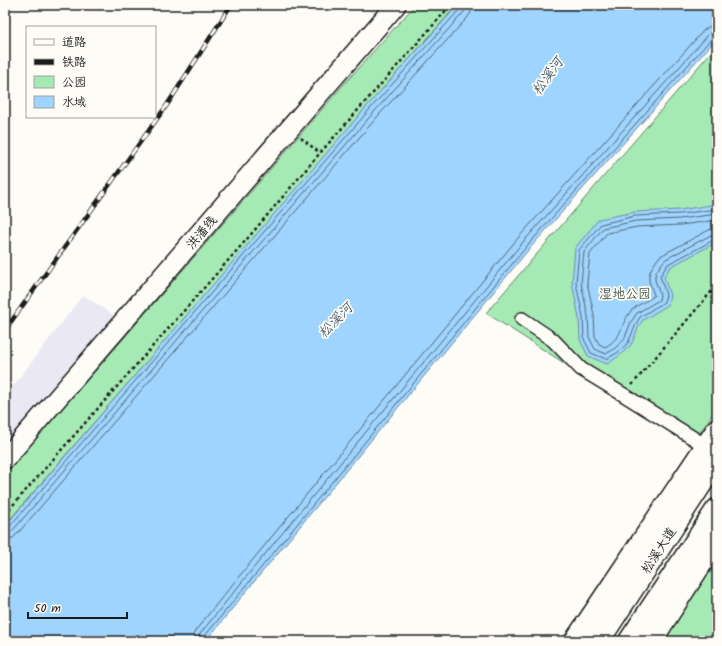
<svg xmlns="http://www.w3.org/2000/svg" width="722" height="646" font-family="Kalam,'LXGW WenKai TC',sans-serif">
<style>
.built{fill:#eae8f3}
.green{fill:#a5eab5;stroke:#608368}
.water{fill:#9fd4fe;stroke:#6b8aa4}
.lines{fill:none;stroke-linecap:round;stroke-linejoin:round}
.shore{stroke:#506676;stroke-width:1}
.minor-casing{stroke:#1c1c1c;stroke-width:16}
.secondary-casing{stroke:#1c1c1c;stroke-width:22}
.trunk-casing{stroke:#1c1c1c;stroke-width:25}
.path{stroke:#1c1c1c;stroke-width:2.5;stroke-dasharray:3 3;stroke-linecap:butt}
.minor{stroke:#fdfcf7;stroke-width:13}
.secondary{stroke:#fdfcf7;stroke-width:19}
.trunk{stroke:#fdfcf7;stroke-width:22}
.rail-casing{stroke:#1c1c1c;stroke-width:4.5}
.rail{stroke:#fdfcf7;stroke-width:3;stroke-dasharray:9;stroke-linecap:butt}
.labels{text-anchor:middle;stroke-width:3.5;stroke-linejoin:round;paint-order:stroke}
.street-label{font-size:13px;fill:#1c1c1c;stroke:#fdfcf7}
.park-label{font-size:13px;fill:#455a4a;stroke:#fdfcf7}
.water-label{font-size:14px;font-style:italic;fill:#4a5c6b;stroke:#fdfcf7}
</style>
<rect width="100%" height="100%" fill="#fdfcf7"/>
<filter id="ink" filterUnits="userSpaceOnUse"><feTurbulence type="fractalNoise" baseFrequency=".025" numOctaves="2"/><feDisplacementMap in="SourceGraphic" scale="8" xChannelSelector="R" yChannelSelector="G"/><feConvolveMatrix kernelMatrix="1 2 1 2 8 2 1 2 1" color-interpolation-filters="sRGB"/></filter>
<g filter="url(#ink)">
<g class="built">
<path d="M 361,5 L 387,5 L 377,17 Z"/>
<path d="M 83,295 L 116,317 L 5,448 L 5,397 Z"/>
</g>
<g class="green">
<path d="M 415,5 L 457,5 L 364,110 L 307,177 L 5,525 L 5,472 L 104,361 L 345,83 Z"/>
<path d="M 717,45 L 717,407 L 692,445 L 486,313 Z"/>
<path d="M 717,565 L 717,641 L 663,641 L 705,578 Z"/>
</g>
<g class="water">
<path d="M 458,5 L 717,5 L 717,38 L 530,248 L 244,594 L 206,641 L 5,641 L 5,526 L 367,106 Z"/>
<path d="M 717,204 L 717,242 L 670,267 L 664,277 L 670,295 L 668,305 L 643,320 L 639,326 L 631,345 L 619,356 L 607,364 L 588,356 L 580,340 L 579,318 L 572,283 L 575,248 L 599,219 L 635,212 L 679,210 Z"/>
</g>
<g class="lines">
<g class="shore">
<path d="M 717,209 L 680,214 L 635,216 L 601,224 L 579,250 L 576,283 L 583,317 L 584,339 L 591,353 L 606,359 L 617,353 L 628,343 L 636,324 L 640,317 L 664,302 L 666,295 L 660,276 L 668,264 L 714,240 L 717,239"/>
<path d="M 717,214 L 680,219 L 636,221 L 603,228 L 584,252 L 581,283 L 588,316 L 589,337 L 595,349 L 606,354 L 614,349 L 624,340 L 631,322 L 637,313 L 659,300 L 660,295 L 655,280 L 655,276 L 656,272 L 663,262 L 666,259 L 711,235 L 717,234"/>
<path d="M 717,220 L 681,225 L 637,227 L 607,233 L 590,254 L 587,282 L 594,315 L 595,336 L 599,344 L 605,347 C 624,337 620,323 632,310 C 638,304 647,301 654,296 L 654,295 L 649,281 L 649,275 L 651,269 L 659,257 L 664,254 L 709,230 L 717,228"/>
<path d="M 5,528 L 10,526 L 370,109 L 460,9 L 461,5"/>
<path d="M 5,533 L 10,532 L 14,529 L 374,112 L 463,13 L 466,9 L 466,5"/>
<path d="M 5,539 L 13,538 L 18,533 L 378,116 L 468,17 L 471,12 L 472,5"/>
<path d="M 192,641 L 193,636 L 195,631 L 232,585 L 518,238 L 704,30 L 710,26 L 717,25"/>
<path d="M 198,641 L 200,634 L 237,588 L 523,242 L 709,34 L 712,32 L 717,31"/>
<path d="M 203,641 L 204,637 L 241,592 L 527,246 L 712,38 L 717,36"/>
</g>
<defs>
<path id="minor" d="M 522,319 L 553,340 L 581,369 L 624,395 L 706,446"/>
<g id="secondary">
<path d="M 5,459 L 396,5"/>
<path d="M 574,641 L 625,565 L 717,428"/>
<path d="M 652,641 L 717,541"/>
</g>
<g id="trunk">
<path d="M 598,641 L 717,459"/>
<path d="M 630,641 L 717,510"/>
</g>
</defs>
<use href="#minor" class="minor-casing"/>
<use href="#secondary" class="secondary-casing"/>
<use href="#trunk" class="trunk-casing"/>
<g class="path">
<path d="M 301,138 L 320,153"/>
<path d="M 632,385 L 717,285"/>
<path d="M 5,514 L 247,239 L 320,153 L 451,5"/>
</g>
<use href="#minor" class="minor"/>
<use href="#secondary" class="secondary"/>
<use href="#trunk" class="trunk"/>
<defs>
<path id="rail" d="M 5,330 L 167,105 L 231,5"/>
</defs>
<use href="#rail" class="rail-casing"/>
<use href="#rail" class="rail"/>
</g>
</g>
<g class="labels">
<g class="street-label">
<text transform="translate(201 232) rotate(-49)" y="5">洪潘线</text>
<text transform="translate(658 550) rotate(-57)" y="5">松溪大道</text>
</g>
<g class="park-label">
<text x="625" y="298">湿地公园</text>
</g>
<g class="water-label">
<text transform="translate(547 76) rotate(-54)" y="5">松溪河</text>
<text transform="translate(335 320) rotate(-45)" y="5">松溪河</text>
</g>
</g>
<rect width="722" height="646" fill="none" stroke="#fdfcf7" stroke-width="20"/>
<rect x="10" y="10" width="702" height="626" fill="none" stroke="#1c1c1c" stroke-width="1.5" filter="url(#ink)"/>
<rect x="26" y="26" width="130" height="92" fill="#fdfcf7" stroke="#a3a29f"/>
<rect x="34" y="39" width="20" height="6" fill="#fdfcf7" stroke="#a3a29f"/>
<text x="62" y="46" font-size="12" fill="#1c1c1c">道路</text>
<rect x="34" y="59" width="20" height="6" fill="#1c1c1c" stroke="#a3a29f"/>
<text x="62" y="66" font-size="12" fill="#1c1c1c">铁路</text>
<rect x="34" y="76" width="20" height="12" fill="#a5eab5" stroke="#a3a29f"/>
<text x="62" y="86" font-size="12" fill="#1c1c1c">公园</text>
<rect x="34" y="96" width="20" height="12" fill="#9fd4fe" stroke="#a3a29f"/>
<text x="62" y="106" font-size="12" fill="#1c1c1c">水域</text>
<path d="M28 612v6h99v-6" fill="none" stroke="#1c1c1c" stroke-width="2"/>
<text x="34" y="612" font-size="12" fill="#1c1c1c" stroke="#fdfcf7" stroke-width="3" paint-order="stroke">50 m</text>
</svg>
